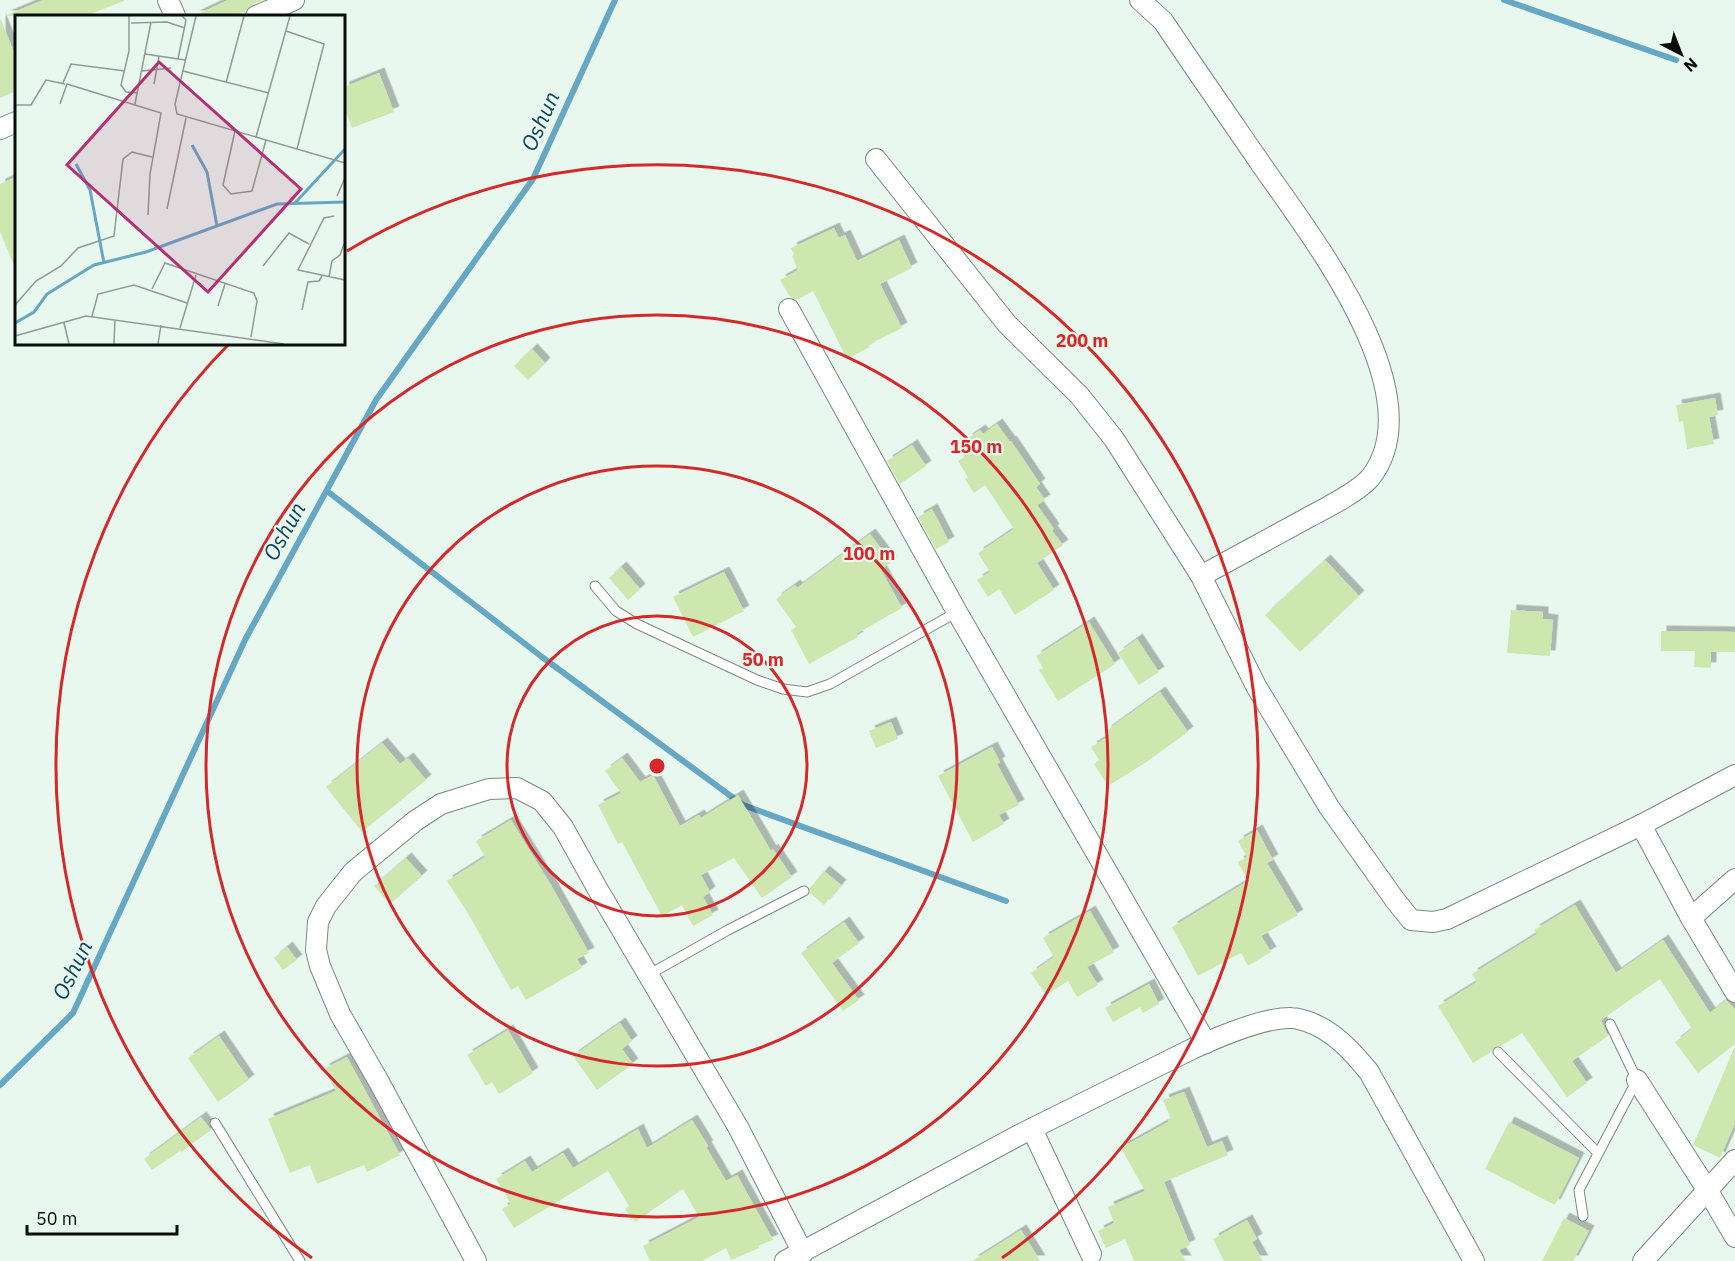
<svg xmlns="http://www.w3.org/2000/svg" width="1735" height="1261" font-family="'IBM Plex Sans',sans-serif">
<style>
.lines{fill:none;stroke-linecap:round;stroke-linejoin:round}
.stream{stroke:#66a8c4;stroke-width:6}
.building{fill:#cee7af;filter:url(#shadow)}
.service-casing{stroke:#7b8981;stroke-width:11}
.minor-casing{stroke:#7b8981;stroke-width:22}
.service{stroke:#fff;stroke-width:9}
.minor{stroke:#fff;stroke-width:20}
.ring{fill:none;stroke:#d62828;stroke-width:3}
.labels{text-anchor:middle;stroke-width:4.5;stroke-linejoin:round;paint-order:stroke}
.water-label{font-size:22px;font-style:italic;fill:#0b4559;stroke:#e9f8ef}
.inset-river{fill:none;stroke:#66a8c4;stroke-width:3}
.inset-road{fill:none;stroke:#8f9a94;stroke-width:1.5}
.view{fill:#b62f72;fill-opacity:0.15;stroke:#b62f72;stroke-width:3}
.inset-edge{fill:none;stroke:#080d0b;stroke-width:3}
.centre{fill:#d62828;stroke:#e9f8ef;stroke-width:3}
.ring-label{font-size:18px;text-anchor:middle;font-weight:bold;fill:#d62828;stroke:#e9f8ef;stroke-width:4.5;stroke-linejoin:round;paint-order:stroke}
</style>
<defs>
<filter id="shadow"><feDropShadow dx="5.5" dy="-5.5" stdDeviation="0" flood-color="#0004"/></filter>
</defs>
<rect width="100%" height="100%" fill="#e9f8ef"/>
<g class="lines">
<g class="stream">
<path d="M 1504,0 L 1676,60"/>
<path d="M 327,491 L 542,657 L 743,805 L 1006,901"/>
<path d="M 0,1085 L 73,1013 L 245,640 L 376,400 L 533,179 L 615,0"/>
</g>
</g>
<g class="building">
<path d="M 43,0 L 124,0 L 124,1 L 85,16 L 5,16 Z"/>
<path d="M 228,0 L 263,0 L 251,5 L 246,11 L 233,16 L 194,16 Z"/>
<path d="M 0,18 L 16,57 L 16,91 L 0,98 Z"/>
<path d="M 379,73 L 394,112 L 352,128 L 344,106 L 344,87 Z"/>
<path d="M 16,177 L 16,270 L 0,232 L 0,184 Z"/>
<path d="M 834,228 L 839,238 L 845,235 L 857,261 L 899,240 L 912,268 L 880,284 L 902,328 L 868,345 L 870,347 L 847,359 L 813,291 L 797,300 L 790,297 L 780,280 L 798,270 L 792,256 L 794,255 L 791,248 Z"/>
<path d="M 532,349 L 545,363 L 528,380 L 514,366 Z"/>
<path d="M 1715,398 L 1718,415 L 1709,417 L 1714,444 L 1687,449 L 1683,421 L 1679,422 L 1676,405 Z"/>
<path d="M 997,424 L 1010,442 L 1011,441 L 1040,484 L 1036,487 L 1045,500 L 1037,505 L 1054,529 L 1052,531 L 1063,545 L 1037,563 L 1054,590 L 1015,615 L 999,589 L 988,597 L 977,580 L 990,572 L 978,553 L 1014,529 L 985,485 L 974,493 L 965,479 L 968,477 L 958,461 L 975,450 L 967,439 L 980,430 L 983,434 Z"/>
<path d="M 912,445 L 926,466 L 900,484 L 887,461 Z"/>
<path d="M 932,509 L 949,542 L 936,549 L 918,517 Z"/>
<path d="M 870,534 L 891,562 L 881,570 L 902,608 L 856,634 L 858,637 L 809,664 L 791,630 L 796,627 L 776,599 L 795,585 L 797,588 Z"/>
<path d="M 1325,560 L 1359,596 L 1300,652 L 1265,615 Z"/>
<path d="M 621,567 L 640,589 L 628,600 L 609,578 Z"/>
<path d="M 724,572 L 744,611 L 693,637 L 673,597 Z"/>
<path d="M 1511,610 L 1543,612 L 1543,619 L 1553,620 L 1550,656 L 1507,653 Z"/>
<path d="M 1089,622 L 1115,664 L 1058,701 L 1039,670 L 1043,668 L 1036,656 Z"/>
<path d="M 1661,631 L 1735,632 L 1735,652 L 1711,652 L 1711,668 L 1694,667 L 1695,651 L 1661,651 Z"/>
<path d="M 1137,639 L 1159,672 L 1139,685 L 1118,653 Z"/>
<path d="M 1160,692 L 1188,732 L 1145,763 L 1108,786 L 1094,764 L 1099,760 L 1091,747 L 1109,736 L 1106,731 Z"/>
<path d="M 891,722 L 898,739 L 876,748 L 869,731 Z"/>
<path d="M 382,743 L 400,764 L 408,758 L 426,780 L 362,832 L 326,787 Z"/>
<path d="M 992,747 L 1000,762 L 997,764 L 1019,805 L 999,815 L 1004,824 L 973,842 L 938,776 Z"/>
<path d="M 622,758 L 640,782 L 653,775 L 680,826 L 699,815 L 701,818 L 738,795 L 771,851 L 773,849 L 792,877 L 762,898 L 734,858 L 701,875 L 710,892 L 703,897 L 713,915 L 693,926 L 682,905 L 662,916 L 622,842 L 618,844 L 598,805 L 621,793 L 605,771 Z"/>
<path d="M 511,820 L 552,887 L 589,953 L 577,959 L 582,968 L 526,1000 L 518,986 L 511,990 L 469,915 L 447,881 L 485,857 L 476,841 Z"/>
<path d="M 1257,830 L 1273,860 L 1267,863 L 1298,915 L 1261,936 L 1271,952 L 1248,966 L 1241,953 L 1198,976 L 1172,927 L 1248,881 L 1238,862 L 1247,857 L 1238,841 Z"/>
<path d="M 406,858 L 422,876 L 390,904 L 374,886 Z"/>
<path d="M 824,871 L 841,885 L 824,905 L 810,893 L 810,888 Z"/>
<path d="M 1575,905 L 1616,973 L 1663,940 L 1710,1013 L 1726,1000 L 1735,1009 L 1735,1044 L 1698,1073 L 1675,1042 L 1692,1029 L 1660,979 L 1601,1020 L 1608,1036 L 1572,1061 L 1587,1083 L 1567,1097 L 1522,1033 L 1501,1046 L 1494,1047 L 1491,1052 L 1473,1063 L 1438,1006 L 1477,982 L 1472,974 L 1537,934 L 1534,930 Z"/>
<path d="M 1090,911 L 1114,952 L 1087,967 L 1098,985 L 1077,997 L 1068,981 L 1046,995 L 1031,973 L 1054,957 L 1043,938 Z"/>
<path d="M 844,922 L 859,943 L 832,963 L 859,1000 L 843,1011 L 801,953 Z"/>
<path d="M 287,947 L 297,960 L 283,970 L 274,958 Z"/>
<path d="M 1149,984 L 1159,1004 L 1143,1013 L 1140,1007 L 1113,1022 L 1105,1008 Z"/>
<path d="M 620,1023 L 632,1041 L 622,1049 L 633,1064 L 597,1090 L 573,1056 Z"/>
<path d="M 508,1030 L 533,1073 L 499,1094 L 492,1082 L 486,1086 L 467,1055 Z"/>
<path d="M 219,1036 L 249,1080 L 218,1102 L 188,1058 Z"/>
<path d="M 1735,1046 L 1735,1123 L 1720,1158 L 1693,1145 Z"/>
<path d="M 347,1057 L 400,1155 L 367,1172 L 364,1165 L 317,1184 L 310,1165 L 290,1173 L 268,1119 L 336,1091 L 324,1069 Z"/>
<path d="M 1184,1092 L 1207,1147 L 1222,1141 L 1228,1155 L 1164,1182 L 1190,1245 L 1179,1250 L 1186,1261 L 1134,1261 L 1125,1239 L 1106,1248 L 1098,1231 L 1114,1223 L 1108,1207 L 1145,1191 L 1121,1148 L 1168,1122 L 1168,1120 L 1171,1119 L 1163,1100 Z"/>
<path d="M 201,1117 L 211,1130 L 181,1152 L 180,1151 L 152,1170 L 144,1159 Z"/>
<path d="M 692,1120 L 708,1146 L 706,1147 L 726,1181 L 737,1175 L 773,1240 L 758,1246 L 759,1248 L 731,1260 L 726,1248 L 702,1261 L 650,1261 L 643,1246 L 699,1217 L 683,1189 L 635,1222 L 625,1209 L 629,1206 L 608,1171 L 514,1228 L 502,1209 L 511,1204 L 496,1179 L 525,1161 L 532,1172 L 563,1153 L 573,1168 L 638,1129 L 647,1148 Z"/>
<path d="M 1509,1122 L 1579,1158 L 1555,1205 L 1485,1169 Z"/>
<path d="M 1564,1218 L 1589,1231 L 1573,1261 L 1542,1261 Z"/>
<path d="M 1247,1220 L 1257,1239 L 1252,1242 L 1263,1261 L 1224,1261 L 1213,1239 Z"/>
<path d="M 1021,1230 L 1040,1261 L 972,1261 Z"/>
</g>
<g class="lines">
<defs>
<g id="service">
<path d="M 595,586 L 616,611 L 637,624 L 757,680 L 783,689 L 807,692 L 830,684 L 957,612"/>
<path d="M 648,975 L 728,930 L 804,891"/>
<path d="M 1498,1052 L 1598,1153"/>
<path d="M 215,1123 L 300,1261"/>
<path d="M 1583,1216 L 1579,1190 L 1637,1080 L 1610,1024"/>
</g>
<g id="minor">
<path d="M 168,0 L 175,16"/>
<path d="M 1140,0 L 1163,21 C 1196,70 1230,119 1263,167 C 1311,236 1436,395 1370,478 C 1358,492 1326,508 1309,517 C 1273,537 1237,556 1201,576"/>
<path d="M 256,16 L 294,0"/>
<path d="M 0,129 L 16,122"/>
<path d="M 876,159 L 1007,324 L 1079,395 L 1114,439 L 1201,576 L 1256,686 L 1329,807 L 1395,900 L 1411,920 L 1433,922 L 1447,919 L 1641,825 L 1735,775"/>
<path d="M 789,309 L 957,612 L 1206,1043"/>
<path d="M 1641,825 L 1691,918 L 1735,992"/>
<path d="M 1691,918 L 1735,879"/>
<path d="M 1637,1080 L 1708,1191 L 1735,1237"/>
<path d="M 1032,1129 L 1091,1254"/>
<path d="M 476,1261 L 379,1082 L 340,1014 L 320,966 L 316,950 L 318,922 L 326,906 L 353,872 L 415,821 L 441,804 L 489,789 L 517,788 L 542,801 L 563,827 L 597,888 L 738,1127 L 803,1253"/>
<path d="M 785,1261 L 1023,1133 L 1192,1049 C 1218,1037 1264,1017 1292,1018 C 1297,1018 1301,1020 1306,1021 C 1333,1030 1352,1051 1369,1072 L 1474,1261"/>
<path d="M 1643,1261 L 1735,1160"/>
</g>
</defs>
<use href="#service" class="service-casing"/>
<use href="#minor" class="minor-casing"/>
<use href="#service" class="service"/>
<use href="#minor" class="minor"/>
</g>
<g class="ring">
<circle cx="657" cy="766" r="150"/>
<circle cx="657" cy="766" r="300"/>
<circle cx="657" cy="766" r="451"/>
<path d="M312 1258A601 601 0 0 1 228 345M347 251A601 601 0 0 1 1002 1258"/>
</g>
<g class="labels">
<g class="water-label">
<text transform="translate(540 121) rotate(-66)" y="8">Oshun</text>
<text transform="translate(284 531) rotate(-61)" y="8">Oshun</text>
<text transform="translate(72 970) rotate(-64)" y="8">Oshun</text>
</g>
</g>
<g transform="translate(15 15)">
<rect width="330" height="330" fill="#e9f8ef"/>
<path class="inset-river" d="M 177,130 L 192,157 L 202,211M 61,149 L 75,175 L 89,248M 280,188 L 330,134M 0,308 L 19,297 L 32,279 L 79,250 L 131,237 L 262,189 L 330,187"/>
<path class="inset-road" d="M 114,1 L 114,36 L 106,70 L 111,77 L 123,78M 181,1 L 160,89 L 162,99 L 330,148M 116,8 L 152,7 L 170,13M 271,16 L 309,29 L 282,134M 130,39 L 170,45M 163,44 L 171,5 L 167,1M 127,56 L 156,53M 168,56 L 254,78M 48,68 L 56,49 L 110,56M 211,68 L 229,1M 139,69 L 144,41M 45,89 L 52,69 L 146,98 L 135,159 L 133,200M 120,89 L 136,7M 0,90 L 16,90 L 31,65 L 50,69M 220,116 L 208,170 L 216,179 L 237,176 L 251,125M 241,122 L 275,1M 322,181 L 330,163M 152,194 L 171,103M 319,201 L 309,203 L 283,255 L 330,265M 248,251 L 274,218 L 294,229M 314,262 L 317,246 L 325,240 L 330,227M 137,274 L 150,248 L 239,278 L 242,286 L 236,322M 0,290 L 21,266 L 46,251 L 63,233 L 99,221 L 108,144 L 117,137 L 137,142M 203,291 L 210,269M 287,295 L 293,267 L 304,266 L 307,261M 77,301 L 83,279 L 119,270 L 172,288M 49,308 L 54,329M 165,313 L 181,260M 0,321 L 71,301 L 269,329M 99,329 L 100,305M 143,329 L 146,310"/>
<path class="view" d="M 144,47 L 286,174 L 193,277 L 52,150 Z"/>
<rect width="330" height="330" class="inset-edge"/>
</g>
<circle cx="657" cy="766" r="9" class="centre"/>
<g class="ring-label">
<text x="1082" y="347">200 m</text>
<text x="976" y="453">150 m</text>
<text x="869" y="560">100 m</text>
<text x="763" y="666">50 m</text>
</g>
<g transform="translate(1681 54) rotate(138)" stroke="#e9f8ef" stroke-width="4.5" paint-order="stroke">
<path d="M0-4.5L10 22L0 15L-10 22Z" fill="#080d0b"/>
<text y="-9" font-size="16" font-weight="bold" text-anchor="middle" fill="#080d0b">N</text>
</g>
<path d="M27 1225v9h150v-9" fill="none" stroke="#080d0b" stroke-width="3"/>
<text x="36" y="1225" font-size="18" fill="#080d0b" stroke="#e9f8ef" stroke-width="4.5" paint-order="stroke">50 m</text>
</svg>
